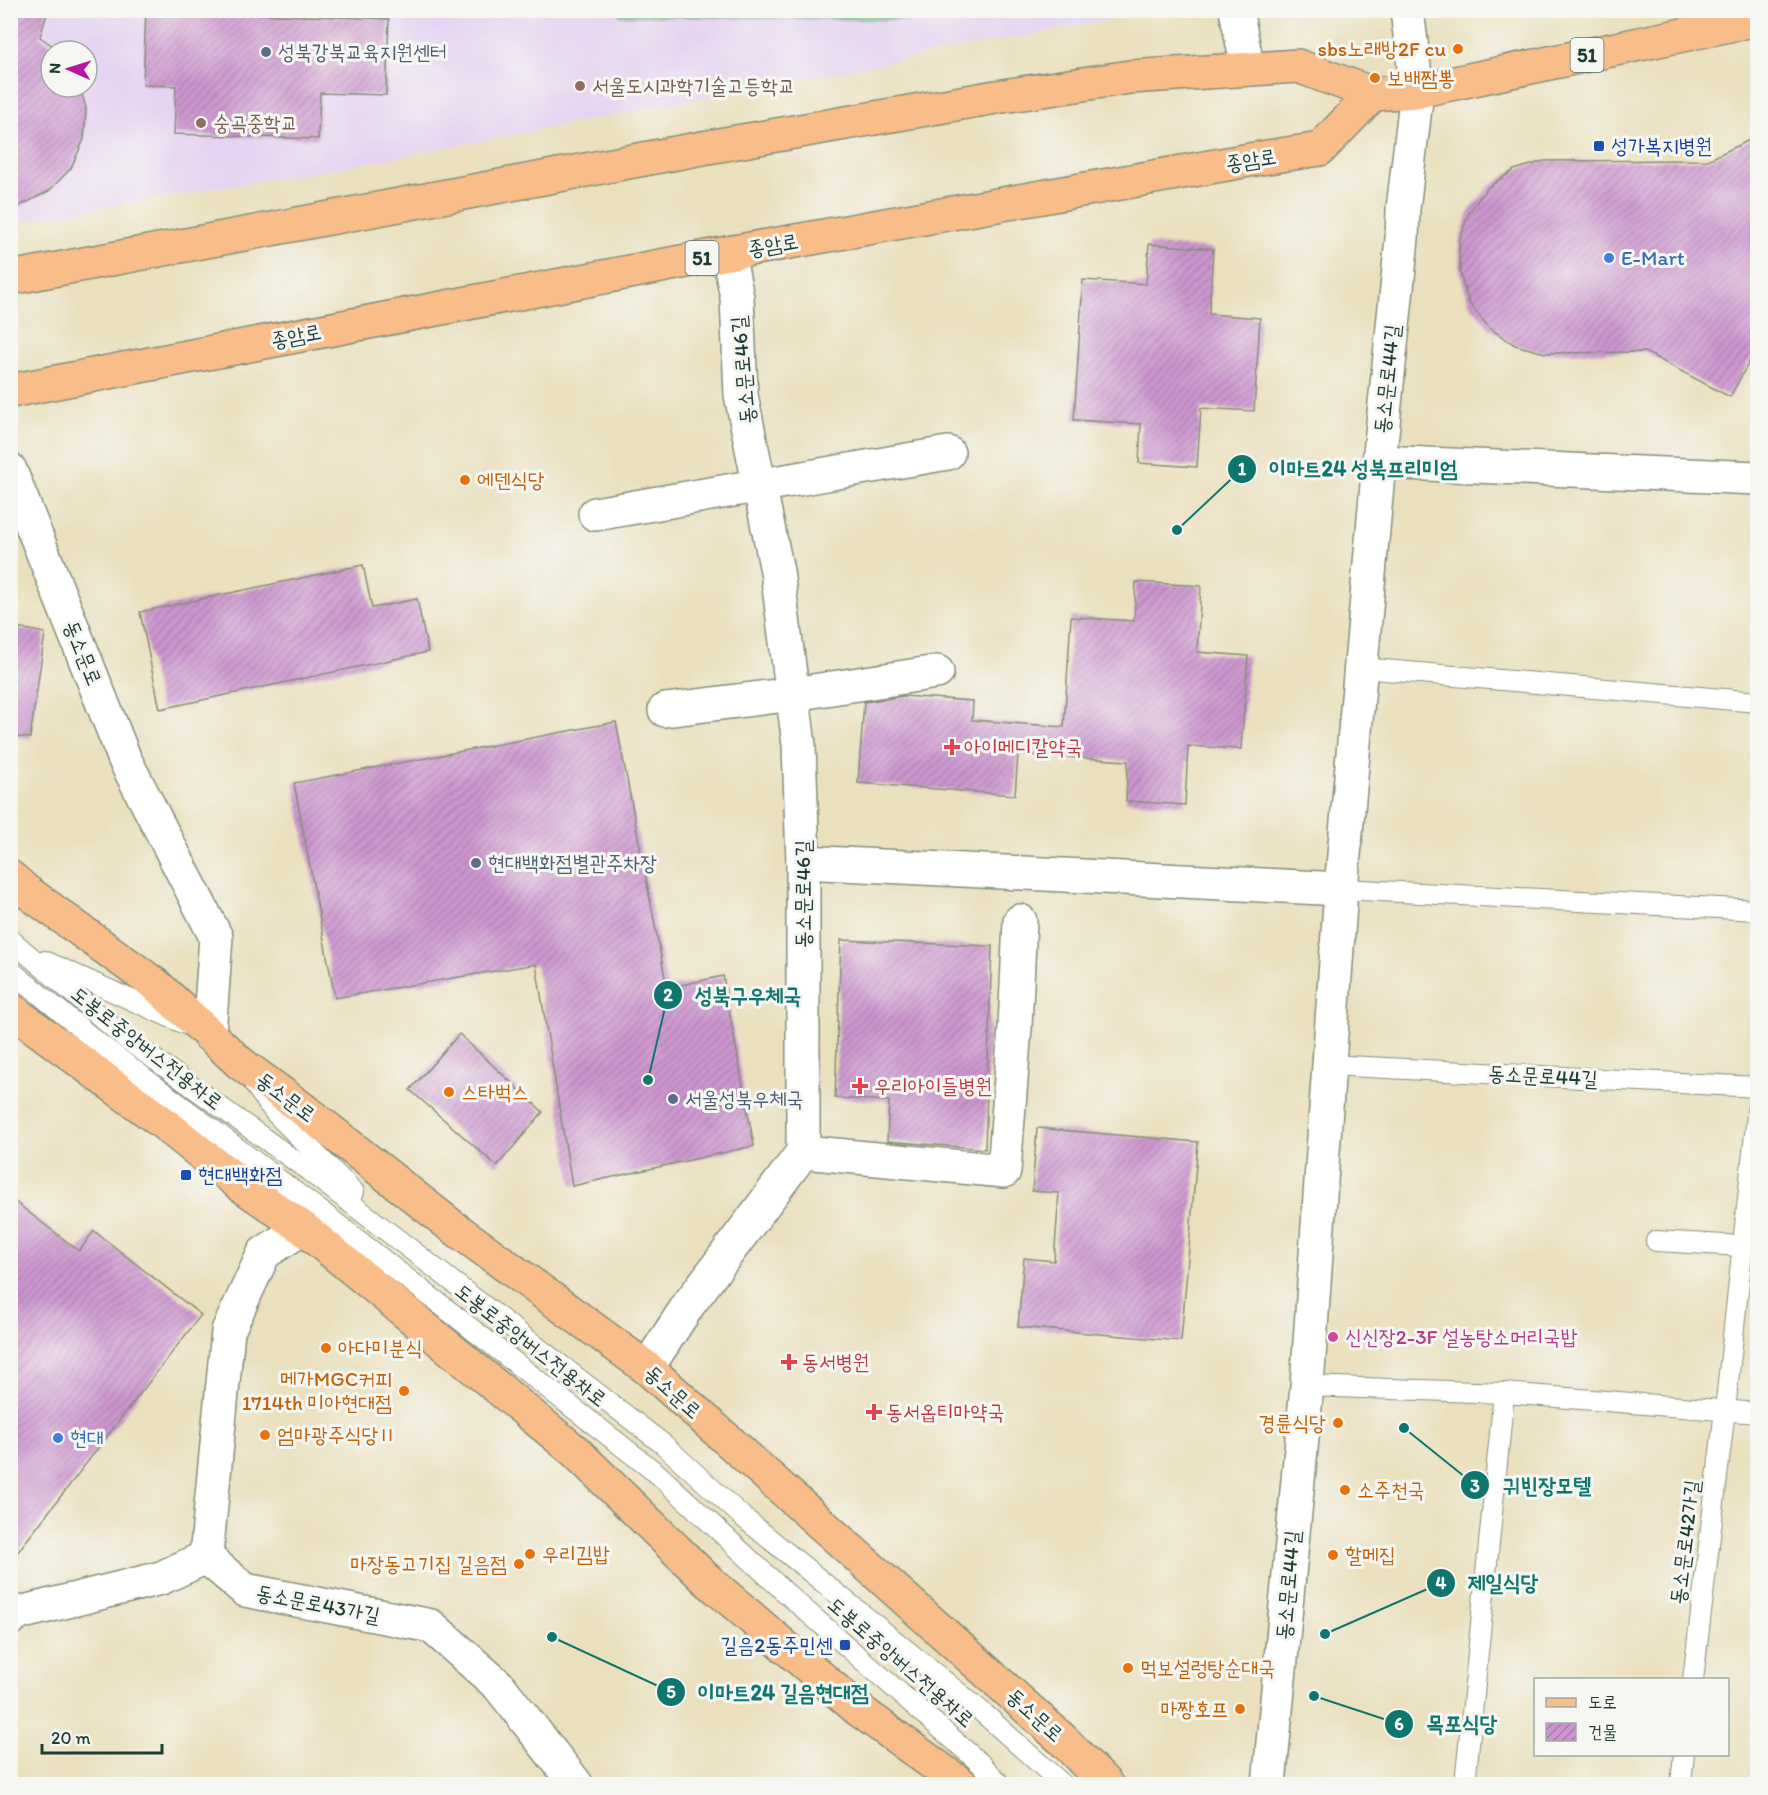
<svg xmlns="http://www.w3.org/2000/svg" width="1768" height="1795" font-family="Itim,'Poor Story',sans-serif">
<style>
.built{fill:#e5d3f1;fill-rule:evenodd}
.pitch{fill:#89d593;stroke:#548964;stroke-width:1.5}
.building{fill:url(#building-hatch)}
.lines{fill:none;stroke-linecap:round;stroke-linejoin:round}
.service-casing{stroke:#848e79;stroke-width:22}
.minor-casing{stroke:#848e79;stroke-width:36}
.tertiary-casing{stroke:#848e79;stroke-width:36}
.primary-casing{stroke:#848e79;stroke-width:36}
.service{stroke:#fff;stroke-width:20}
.minor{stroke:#fff;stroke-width:33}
.tertiary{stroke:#fff;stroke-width:33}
.primary{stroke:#f8bd89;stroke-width:33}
.food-dot{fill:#e8710a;stroke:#f6f6f2;stroke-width:2}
.service-dot{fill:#5c6f8a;stroke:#f6f6f2;stroke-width:2}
.education-dot{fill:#8d6e63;stroke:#f6f6f2;stroke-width:2}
.transit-dot{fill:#1a4fb4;stroke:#f6f6f2;stroke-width:2}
.shop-dot{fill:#3f7fe0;stroke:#f6f6f2;stroke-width:2}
.health-dot{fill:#e0444e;stroke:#f6f6f2;stroke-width:2}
.hotel-dot{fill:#d1479c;stroke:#f6f6f2;stroke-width:2}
.labels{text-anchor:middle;stroke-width:6;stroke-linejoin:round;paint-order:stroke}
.shield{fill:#f6f6f2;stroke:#60746d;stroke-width:1.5}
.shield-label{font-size:20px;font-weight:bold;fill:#1f3d34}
.food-label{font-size:21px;fill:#c56008;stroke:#f6f6f2;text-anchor:start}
.service-label{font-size:21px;fill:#4e5e75;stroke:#f6f6f2;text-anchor:start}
.education-label{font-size:21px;fill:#785e54;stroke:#f6f6f2;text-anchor:start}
.transit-label{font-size:21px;fill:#164399;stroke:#f6f6f2;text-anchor:start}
.street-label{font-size:21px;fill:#1f3d34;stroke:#f6f6f2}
.shop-label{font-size:21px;fill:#366cbe;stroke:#f6f6f2;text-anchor:start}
.health-label{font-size:21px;fill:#be3a42;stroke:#f6f6f2;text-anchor:start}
.hotel-label{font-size:21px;fill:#b23c85;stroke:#f6f6f2;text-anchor:start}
.leader{fill:none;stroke:#0f766e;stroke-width:2}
.callout-dot{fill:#0f766e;stroke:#f6f6f2;stroke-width:2}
.mark-label{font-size:18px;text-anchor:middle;font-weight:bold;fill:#fff}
.callout-label{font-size:22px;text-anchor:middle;font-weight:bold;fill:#0f766e;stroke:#f6f6f2;stroke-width:6;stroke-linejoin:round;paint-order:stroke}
</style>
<defs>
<pattern id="building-hatch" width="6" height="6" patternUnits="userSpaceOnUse" patternTransform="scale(1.5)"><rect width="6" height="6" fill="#cd95cf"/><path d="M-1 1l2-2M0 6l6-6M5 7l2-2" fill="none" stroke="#a67ba9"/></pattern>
</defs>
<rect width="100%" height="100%" fill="#f6f6f2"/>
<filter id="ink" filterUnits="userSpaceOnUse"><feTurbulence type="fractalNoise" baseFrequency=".0167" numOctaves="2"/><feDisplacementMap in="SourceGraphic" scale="12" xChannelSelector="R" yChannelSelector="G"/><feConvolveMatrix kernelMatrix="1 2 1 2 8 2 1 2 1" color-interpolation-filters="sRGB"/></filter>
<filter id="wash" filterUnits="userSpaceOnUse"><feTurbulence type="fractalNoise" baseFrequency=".008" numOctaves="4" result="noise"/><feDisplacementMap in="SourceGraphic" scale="24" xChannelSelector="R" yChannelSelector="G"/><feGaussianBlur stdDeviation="1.35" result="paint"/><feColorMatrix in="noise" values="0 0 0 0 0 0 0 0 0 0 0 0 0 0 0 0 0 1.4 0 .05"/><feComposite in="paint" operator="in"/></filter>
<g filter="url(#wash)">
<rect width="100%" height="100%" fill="#eae0be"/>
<path class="built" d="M 11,11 L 1143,11 L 1143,13 L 388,159 L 11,223 ZM 51,51 L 87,51 L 87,87 L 51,87 Z"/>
<path class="pitch" d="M 620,10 L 955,10 L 955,11 L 954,20 L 620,15 Z"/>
<g id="blocks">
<g class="building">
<path d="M 10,10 L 48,10 L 40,37 L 60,51 L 51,51 L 51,87 L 80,87 L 86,108 L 84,139 L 71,168 L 49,191 L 10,211 Z"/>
<path d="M 146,10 L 389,19 L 386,95 L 320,93 L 318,139 L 174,134 L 176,86 L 143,85 Z"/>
<path d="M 1758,136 L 1758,345 L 1730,397 L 1645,352 L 1545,353 L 1515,345 L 1489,328 L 1469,303 L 1460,273 L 1459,242 L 1469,212 L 1488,187 L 1514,170 L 1544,161 L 1708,160 Z"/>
<path d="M 1149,244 L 1213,249 L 1209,314 L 1260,318 L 1254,411 L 1201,408 L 1197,467 L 1139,463 L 1141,424 L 1074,420 L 1083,280 L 1146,284 Z"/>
<path d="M 363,565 L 372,608 L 417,599 L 428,652 L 160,709 L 140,612 Z"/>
<path d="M 1136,582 L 1201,586 L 1197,652 L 1248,656 L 1241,749 L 1188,746 L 1185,805 L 1126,801 L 1128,761 L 1018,754 L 1015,795 L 858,783 L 864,702 L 903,696 L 973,701 L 972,720 L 1064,727 L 1071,617 L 1134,621 Z"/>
<path d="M 10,626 L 45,633 L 30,738 L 10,736 Z"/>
<path d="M 616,722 L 667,988 L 723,976 L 754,1146 L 572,1186 L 536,964 L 335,998 L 294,783 Z"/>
<path d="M 841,940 L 992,946 L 985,1149 L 887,1141 L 889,1101 L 835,1098 Z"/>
<path d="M 459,1034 L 543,1112 L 497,1166 L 410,1090 Z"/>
<path d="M 1037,1128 L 1198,1142 L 1181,1341 L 1018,1327 L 1024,1258 L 1054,1261 L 1059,1193 L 1032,1191 Z"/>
<path d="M 10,1198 L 79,1251 L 94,1231 L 201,1315 L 10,1562 Z"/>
</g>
</g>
</g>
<g filter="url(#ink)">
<use href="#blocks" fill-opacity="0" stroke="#848e79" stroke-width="1.5"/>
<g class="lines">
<defs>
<g id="service">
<path d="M 1361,668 L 1758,702"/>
<path d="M 1341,889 L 1758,910"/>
<path d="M 10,939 L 125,1038 L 309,1171 L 663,1444 L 744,1518 L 981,1711 L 1062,1784"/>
<path d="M 45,961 L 185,1024"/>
<path d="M 10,970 L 102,1046 L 327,1216 L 659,1475 L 787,1594 L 981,1764 L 1000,1784"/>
<path d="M 1328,1065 L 1758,1087"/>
<path d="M 254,1084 L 275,1113 L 354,1192"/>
<path d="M 1656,1241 L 1742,1246"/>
<path d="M 1307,1386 L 1504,1393 L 1758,1413"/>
<path d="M 1693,1680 L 1725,1410 L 1758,1106"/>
<path d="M 1465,1784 L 1504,1393"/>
<path d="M 1681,1784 L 1684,1754"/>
</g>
<g id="minor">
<path d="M 1236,10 L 1248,69"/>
<path d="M 1379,462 L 1758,478"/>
<path d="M 10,470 L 125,760 L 216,937 L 209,1035"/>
<path d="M 595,514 L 948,453"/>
<path d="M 665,710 L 793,694 L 937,672"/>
<path d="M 803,862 L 1341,889"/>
<path d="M 803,1152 L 1004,1171 L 1015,1027 L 1020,921"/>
<path d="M 647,1368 L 689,1304 L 803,1152 L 803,862 L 799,745 L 777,571 L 741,395 L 737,297 L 728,253"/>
<path d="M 206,1557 L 245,1590 L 431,1626 L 499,1686 L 576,1784"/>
<path d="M 206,1557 L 228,1331 L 264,1253 L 303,1228"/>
<path d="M 10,1619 L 19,1613 L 161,1578 L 206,1557"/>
</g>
<path id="tertiary" d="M 1269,1784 L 1307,1386 L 1341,889 L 1379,462 L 1402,239 L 1403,209 L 1417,91 L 1407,10"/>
<g id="primary">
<path d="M 10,278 L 708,147 L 996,97 L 1130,77 L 1298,66 L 1373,94 L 1417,91 L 1758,19"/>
<path d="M 10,391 L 728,253 L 1255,159 L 1320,149 L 1373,94"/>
<path d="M 10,877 L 26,891 L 156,985 L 240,1063 L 300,1107 L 449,1224 L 647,1368 L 1063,1740 L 1106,1784"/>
<path d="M 10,1009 L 162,1122 L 242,1186 L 303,1228 L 576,1452 L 705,1578 L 859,1710 L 961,1784"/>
</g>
</defs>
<use href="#service" class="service-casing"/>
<use href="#minor" class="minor-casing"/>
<use href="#tertiary" class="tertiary-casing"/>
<use href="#primary" class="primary-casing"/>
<use href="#service" class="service"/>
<use href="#minor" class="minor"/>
<use href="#tertiary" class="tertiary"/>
<use href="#primary" class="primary"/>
</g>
</g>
<g class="food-dot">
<circle cx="1458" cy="49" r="6"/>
<circle cx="1375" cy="78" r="6"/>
<circle cx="465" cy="480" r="6"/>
<circle cx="449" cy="1092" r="6"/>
<circle cx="326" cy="1348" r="6"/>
<circle cx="404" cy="1391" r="6"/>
<circle cx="1338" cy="1423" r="6"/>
<circle cx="265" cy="1435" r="6"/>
<circle cx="1345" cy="1490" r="6"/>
<circle cx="530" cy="1554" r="6"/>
<circle cx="1333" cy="1555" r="6"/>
<circle cx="519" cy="1564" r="6"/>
<circle cx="1128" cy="1668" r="6"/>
<circle cx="1240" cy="1709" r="6"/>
</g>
<g class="service-dot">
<circle cx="266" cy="52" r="6"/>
<circle cx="476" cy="863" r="6"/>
<circle cx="673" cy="1099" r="6"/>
</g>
<g class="education-dot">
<circle cx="580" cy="86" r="6"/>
<circle cx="201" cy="123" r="6"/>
</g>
<g class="transit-dot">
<rect x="1593" y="140" width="12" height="12" rx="3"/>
<rect x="180" y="1169" width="12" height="12" rx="3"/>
<rect x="839" y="1639" width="12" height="12" rx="3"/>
</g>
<g class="shop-dot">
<circle cx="1609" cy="258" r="6"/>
<circle cx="58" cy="1438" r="6"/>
</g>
<g class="health-dot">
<path d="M949 738h6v6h6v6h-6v6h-6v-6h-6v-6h6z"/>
<path d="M857 1077h6v6h6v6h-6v6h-6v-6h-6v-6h6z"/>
<path d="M786 1353h6v6h6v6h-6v6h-6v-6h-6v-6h6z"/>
<path d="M871 1403h6v6h6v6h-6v6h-6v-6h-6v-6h6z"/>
</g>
<circle class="hotel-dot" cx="1333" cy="1337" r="6"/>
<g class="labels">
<g class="shield">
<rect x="1570.5" y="38" width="33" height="34" rx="4.5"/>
<rect x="685.5" y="241" width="33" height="34" rx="4.5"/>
</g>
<g class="shield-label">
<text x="1587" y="62">51</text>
<text x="702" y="265">51</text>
</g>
<g class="food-label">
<text x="1446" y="56" text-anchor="end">sbs노래방2F cu</text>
<text x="1387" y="85">보배짬뽕</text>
<text x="477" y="487">에덴식당</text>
<text x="461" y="1099">스타벅스</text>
<text x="338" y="1355">아다미분식</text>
<text x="392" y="1386" text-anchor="end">메가MGC커피<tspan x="392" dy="24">1714th 미아현대점</tspan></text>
<text x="1326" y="1430" text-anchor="end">경륜식당</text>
<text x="277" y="1442">엄마광주식당Ⅱ</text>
<text x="1357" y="1497">소주천국</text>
<text x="542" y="1561">우리김밥</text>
<text x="1345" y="1562">할메집</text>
<text x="507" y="1571" text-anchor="end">마장동고기집 길음점</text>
<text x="1140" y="1675">먹보설렁탕순대국</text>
<text x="1228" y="1716" text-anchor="end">마짱호프</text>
</g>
<g class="service-label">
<text x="278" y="59">성북강북교육지원센터</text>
<text x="488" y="870">현대백화점별관주차장</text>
<text x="685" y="1106">서울성북우체국</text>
</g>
<g class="education-label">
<text x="592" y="93">서울도시과학기술고등학교</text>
<text x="213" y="130">숭곡중학교</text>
</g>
<g class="transit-label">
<text x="1611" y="153">성가복지병원</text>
<text x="198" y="1182">현대백화점</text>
<text x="833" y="1652" text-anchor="end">길음2동주민센</text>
</g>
<g class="street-label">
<text transform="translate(1251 160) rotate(-9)" y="7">종암로</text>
<text transform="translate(773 245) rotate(-10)" y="7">종암로</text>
<text transform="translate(296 336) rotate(-11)" y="7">종암로</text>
<text transform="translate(743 370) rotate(-95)" y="7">동소문로46길</text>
<text transform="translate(1387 379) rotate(-84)" y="7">동소문로44길</text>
<text transform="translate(83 653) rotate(68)" y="7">동소문로</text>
<text transform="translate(803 894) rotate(-90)" y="7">동소문로46길</text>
<text transform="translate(147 1048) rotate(38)" y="7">도봉로중앙버스전용차로</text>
<text transform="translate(1543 1076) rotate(3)" y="7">동소문로44길</text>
<text transform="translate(286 1097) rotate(37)" y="7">동소문로</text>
<text transform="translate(531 1345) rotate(38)" y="7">도봉로중앙버스전용차로</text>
<text transform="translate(673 1392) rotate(42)" y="7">동소문로</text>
<text transform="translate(1685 1542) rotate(-83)" y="7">동소문로42가길</text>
<text transform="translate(1288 1585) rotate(-85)" y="7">동소문로44길</text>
<text transform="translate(318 1604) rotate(11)" y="7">동소문로43가길</text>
<text transform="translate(901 1662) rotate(41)" y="7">도봉로중앙버스전용차로</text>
<text transform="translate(1035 1715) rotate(42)" y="7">동소문로</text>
</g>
<g class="shop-label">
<text x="1621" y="265">E-Mart</text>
<text x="70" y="1445">현대</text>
</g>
<g class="health-label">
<text x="964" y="754">아이메디칼약국</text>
<text x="874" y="1093">우리아이들병원</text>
<text x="802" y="1369">동서병원</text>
<text x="886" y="1419">동서옵티마약국</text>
</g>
<g class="hotel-label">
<text x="1345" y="1344">신신장2-3F 설농탕소머리국밥</text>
</g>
</g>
<path class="leader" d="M1177 530L1242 469M648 1080L668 995M1404 1428L1475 1485M1325 1634L1441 1583M552 1637L671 1692M1314 1696L1399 1724"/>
<g class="callout-dot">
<circle cx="1177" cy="530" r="6"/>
<circle cx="648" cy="1080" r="6"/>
<circle cx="1404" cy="1428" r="6"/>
<circle cx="1325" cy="1634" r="6"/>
<circle cx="552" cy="1637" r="6"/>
<circle cx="1314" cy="1696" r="6"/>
<circle cx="1242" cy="469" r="15"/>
<circle cx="668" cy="995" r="15"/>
<circle cx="1475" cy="1485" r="15"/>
<circle cx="1441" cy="1583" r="15"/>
<circle cx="671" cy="1692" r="15"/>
<circle cx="1399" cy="1724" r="15"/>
</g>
<g class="mark-label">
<text x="1242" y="475">1</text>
<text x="668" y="1001">2</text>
<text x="1475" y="1492">3</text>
<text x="1441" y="1589">4</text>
<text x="671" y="1698">5</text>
<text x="1399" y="1730">6</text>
</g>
<g class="callout-label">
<text x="1363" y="476">이마트24 성북프리미엄</text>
<text x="748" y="1003">성북구우체국</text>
<text x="1547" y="1493">귀빈장모텔</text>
<text x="1503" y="1590">제일식당</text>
<text x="783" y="1700">이마트24 길음현대점</text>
<text x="1462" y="1731">목포식당</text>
</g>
<rect width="1768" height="1795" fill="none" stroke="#f6f6f2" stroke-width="36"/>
<rect x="1534" y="1678" width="195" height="78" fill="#f6f6f2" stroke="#a0aca6" stroke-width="1.5"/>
<rect x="1546" y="1698" width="30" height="9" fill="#f8bd89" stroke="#a0aca6" stroke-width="1.5"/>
<text x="1588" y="1708" font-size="18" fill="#1f3d34">도로</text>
<rect x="1546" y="1723" width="30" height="18" fill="url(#building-hatch)" stroke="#a0aca6" stroke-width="1.5"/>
<text x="1588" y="1738" font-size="18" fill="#1f3d34">건물</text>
<g transform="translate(69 69) rotate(273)"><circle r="28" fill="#f6f6f2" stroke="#a0aca6" stroke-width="1.5"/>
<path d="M0-4.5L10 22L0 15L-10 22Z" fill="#b5179e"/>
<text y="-9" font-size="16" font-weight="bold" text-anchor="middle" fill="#1f3d34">N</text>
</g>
<path d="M42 1744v9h120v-9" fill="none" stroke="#1f3d34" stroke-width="3"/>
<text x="51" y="1744" font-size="18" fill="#1f3d34" stroke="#f6f6f2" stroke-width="4.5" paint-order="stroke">20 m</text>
</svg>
